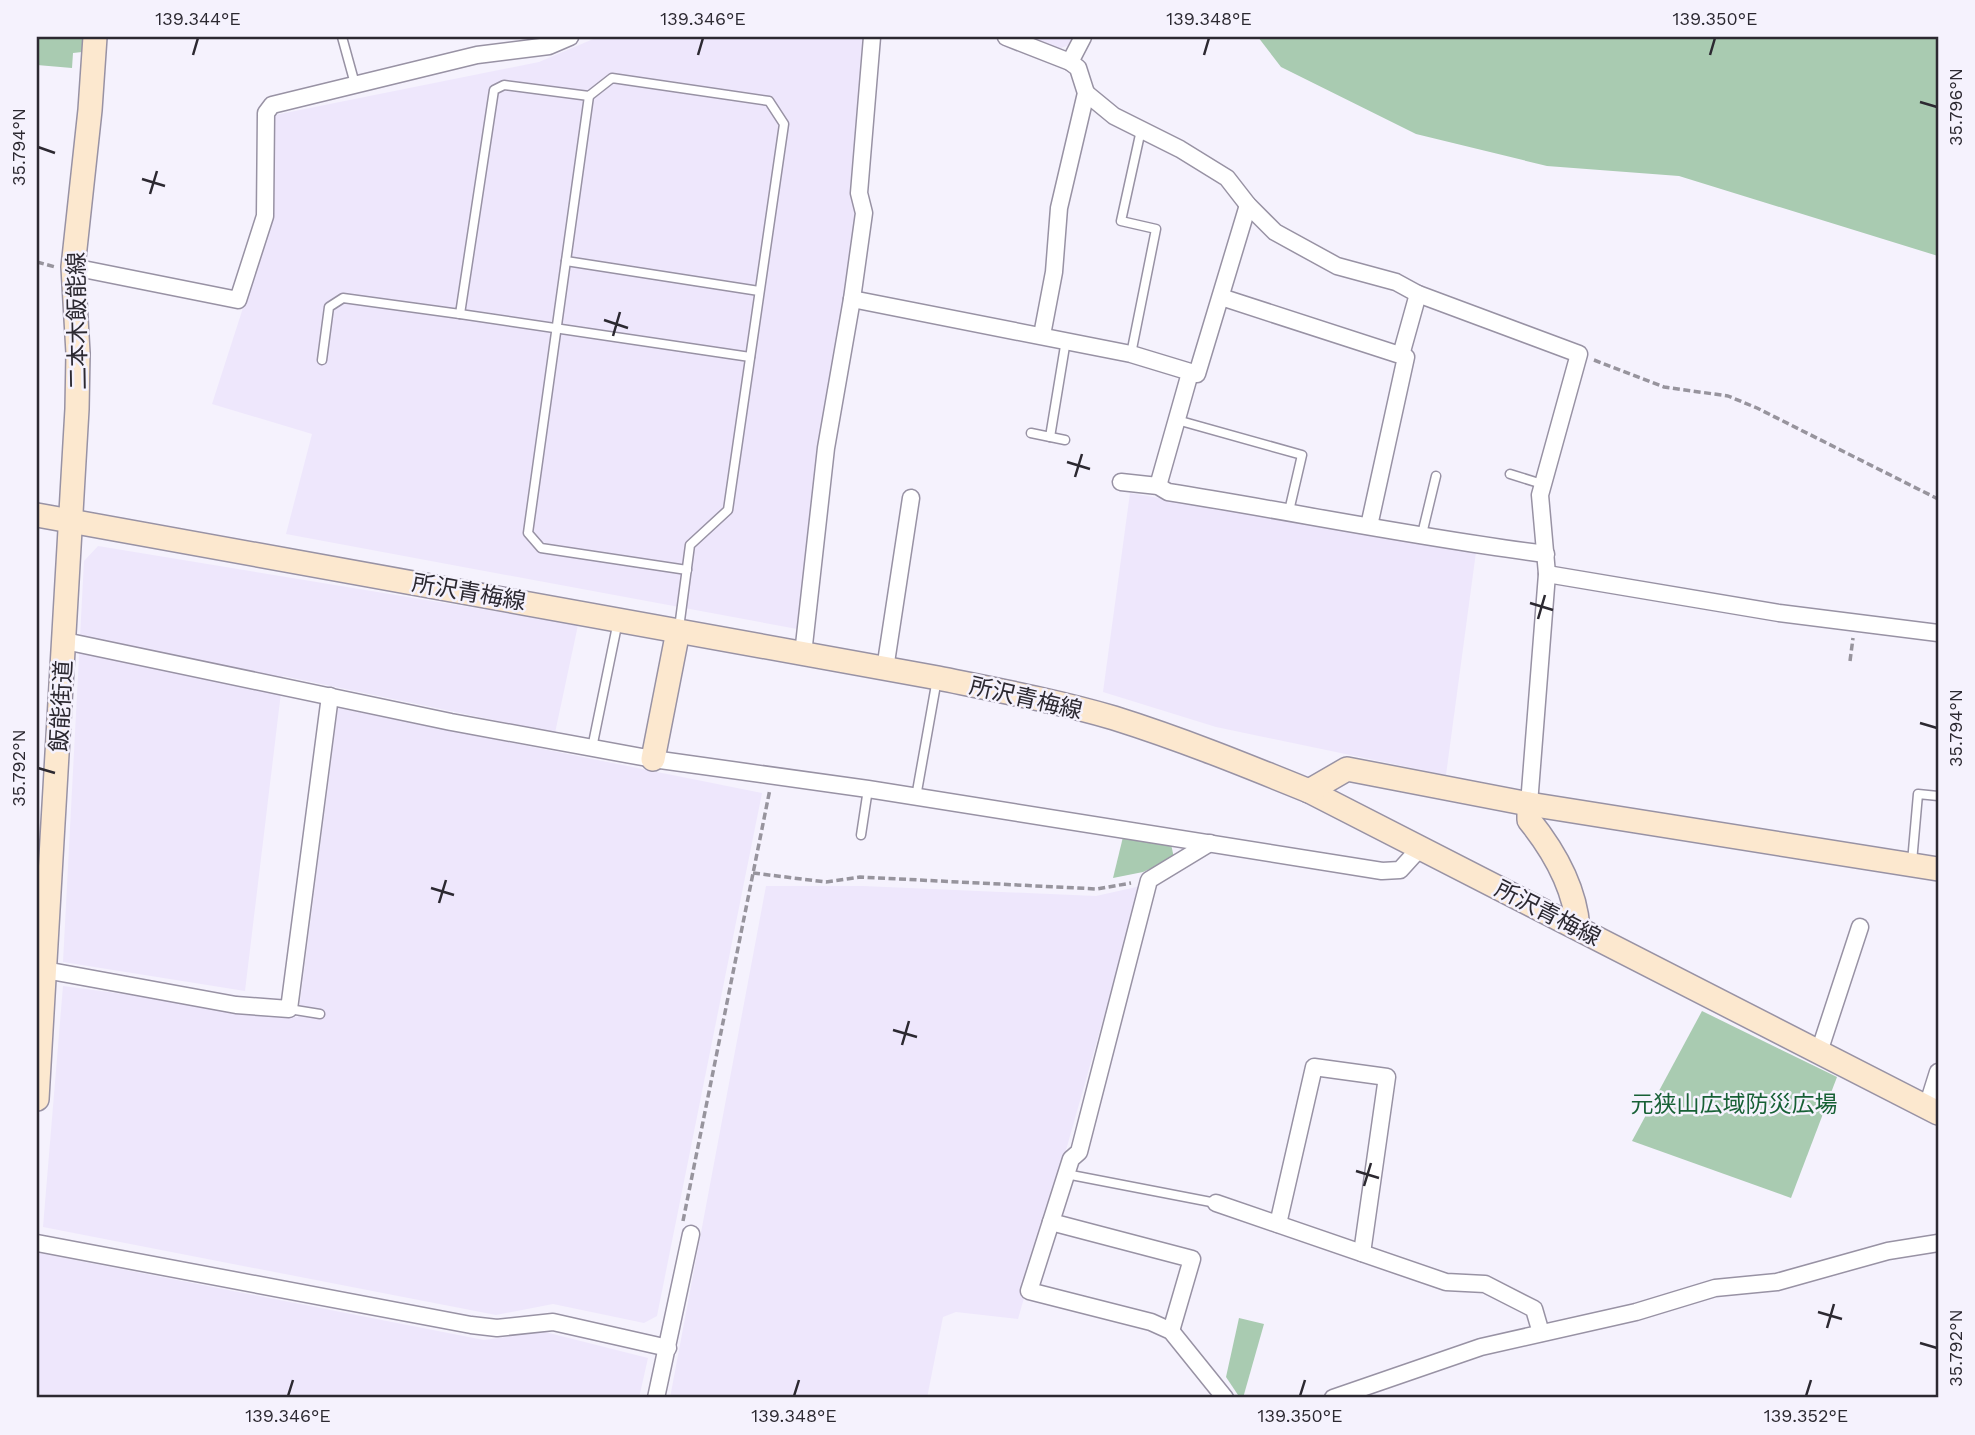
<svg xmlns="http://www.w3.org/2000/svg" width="1975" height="1435" font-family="'Work Sans','Noto Sans JP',sans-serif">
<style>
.built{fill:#eee7fc}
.green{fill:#a9cbb1}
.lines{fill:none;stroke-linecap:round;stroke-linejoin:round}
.lane-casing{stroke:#9892a4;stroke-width:11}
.street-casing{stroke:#9892a4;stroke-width:19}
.secondary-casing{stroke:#9892a4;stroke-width:26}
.path{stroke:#97949d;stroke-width:3.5;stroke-dasharray:7 3.5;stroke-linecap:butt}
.lane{stroke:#fff;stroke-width:8}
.street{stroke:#fff;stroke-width:16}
.secondary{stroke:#fce8cf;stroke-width:23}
.ticks{fill:none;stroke:#2c2931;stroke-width:2.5}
.labels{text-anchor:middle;stroke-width:5;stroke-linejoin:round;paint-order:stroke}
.street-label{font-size:23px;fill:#2c2931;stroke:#f5f2fd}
.park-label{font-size:23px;fill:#176035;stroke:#f5f2fd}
.neatline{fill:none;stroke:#2c2931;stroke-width:2.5}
.ticks-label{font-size:18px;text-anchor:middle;fill:#2c2931}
</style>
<rect width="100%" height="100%" fill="#f5f2fd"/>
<g class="built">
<path d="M 598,37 L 865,37 L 856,213 L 797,629 L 286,534 L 312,434 L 212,404 L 272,218 L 275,115 L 539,62 Z"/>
<path d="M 1020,37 L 1074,37 L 1070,45 L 1055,50 Z"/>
<path d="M 1130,493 L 1476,552 L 1446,775 L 1216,727 L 1103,692 Z"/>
<path d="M 98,546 L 578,625 L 555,733 L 283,676 L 245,991 L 63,962 L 84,561 Z"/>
<path d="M 338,708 L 762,793 L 657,1316 L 644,1323 L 553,1304 L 496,1315 L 43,1227 L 63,986 L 298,1017 Z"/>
<path d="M 766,886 L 863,886 L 1096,896 L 1141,886 L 1018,1319 L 956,1312 L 943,1317 L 927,1398 L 670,1398 Z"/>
<path d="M 39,1253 L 484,1340 L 545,1332 L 648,1358 L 639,1398 L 37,1398 Z"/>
</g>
<g class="green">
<path d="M 37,37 L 82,37 L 82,52 L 73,53 L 72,68 L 37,65 Z"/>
<path d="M 1258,37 L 1938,37 L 1938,256 L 1679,176 L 1547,166 L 1416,134 L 1281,67 Z"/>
<path d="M 1123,837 L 1171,844 L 1174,858 L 1143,872 L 1113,878 Z"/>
<path d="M 1702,1011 L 1837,1077 L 1791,1198 L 1632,1141 Z"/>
<path d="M 1239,1318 L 1264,1324 L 1243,1398 L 1240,1398 L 1226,1377 Z"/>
</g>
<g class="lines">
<defs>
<g id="lane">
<path d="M 342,37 L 355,84"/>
<path d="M 589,96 L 528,533 L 541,548 L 687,570"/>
<path d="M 566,261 L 759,291"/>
<path d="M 460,314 L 750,357"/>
<path d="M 1131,354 L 1156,229 L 1121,221 L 1141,130"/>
<path d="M 322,360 L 329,307 L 343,298 L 460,314 L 494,90 L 504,85 L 589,96 L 612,78 L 769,101 L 784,124 L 728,510 L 690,545 L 679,628"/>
<path d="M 1177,420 L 1302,455 L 1289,511"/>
<path d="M 1031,433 L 1065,440"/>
<path d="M 1050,437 L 1066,340"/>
<path d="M 1510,474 L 1542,484"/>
<path d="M 1422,534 L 1436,476"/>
<path d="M 592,748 L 618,621"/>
<path d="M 916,797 L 937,679"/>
<path d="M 861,835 L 868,789"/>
<path d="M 1912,862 L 1918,794 L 1938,796"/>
<path d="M 289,1009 L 320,1014"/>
<path d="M 1066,1174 L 1216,1203"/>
</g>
<g id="street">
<path d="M 1006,37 L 1070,62 L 1078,68 L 1086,93 L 1059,208 L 1054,272 L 1042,335"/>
<path d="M 1070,62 L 1083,37"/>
<path d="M 1086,93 L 1114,116 L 1180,149 L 1227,178 L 1248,205 L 1275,232 L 1337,266 L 1396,282 L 1418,294 L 1579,354 L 1540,495 L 1547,574 L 1529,804"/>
<path d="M 73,267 L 238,300 L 265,216 L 266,113 L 272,105 L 477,55 L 549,46 L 570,37"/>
<path d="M 1221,297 L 1406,357 L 1369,526"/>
<path d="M 852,299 L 1131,354 L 1197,374 L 1248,205"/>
<path d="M 1401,355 L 1418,294"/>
<path d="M 1121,482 L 1158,486 L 1168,492 C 1294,512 1419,538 1546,554"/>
<path d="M 1158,486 L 1190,373"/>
<path d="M 1547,574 L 1779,613 L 1938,633"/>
<path d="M 65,641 L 451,722 L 653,759 L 868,789 L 1382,871 L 1400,870 L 1420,848"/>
<path d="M 803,654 L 826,448 L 852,299 L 864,213 L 859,193 L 872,37"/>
<path d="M 885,669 L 911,498"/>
<path d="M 1210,843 L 1149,880 L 1079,1152 L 1071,1159 L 1029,1291 L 1151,1322 L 1171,1331 L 1225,1398"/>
<path d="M 45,970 L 236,1005 L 289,1009 L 330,696"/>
<path d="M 1819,1052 L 1860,927"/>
<path d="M 1927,1107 L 1938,1072"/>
<path d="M 1216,1203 L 1446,1282 L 1485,1284 L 1534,1309 L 1541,1333"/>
<path d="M 1051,1222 L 1192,1259 L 1171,1331"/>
<path d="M 1278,1224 L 1314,1067 L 1387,1077 L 1362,1253"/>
<path d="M 37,1243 L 471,1325 L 497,1328 L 553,1322 L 668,1348"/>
<path d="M 656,1398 L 691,1234"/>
<path d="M 1333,1398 L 1481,1347 L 1636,1312 L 1715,1288 L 1777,1282 L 1888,1251 L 1938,1243"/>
</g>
<g id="secondary">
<path d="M 37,515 L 938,678 C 997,690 1056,701 1114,718 C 1181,739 1245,765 1309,791 L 1938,1113"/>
<path d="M 653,759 L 678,631"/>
<path d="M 1309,791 L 1347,769 L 1529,804 L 1938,869"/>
<path d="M 1529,804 L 1529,820 C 1554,851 1575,888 1578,928"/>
<path d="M 37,1099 L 77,409 L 78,353 L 73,267 L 90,110 L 95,37"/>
</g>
</defs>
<use href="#lane" class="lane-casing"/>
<use href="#street" class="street-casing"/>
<use href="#secondary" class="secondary-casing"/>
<g class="path">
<path d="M 37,262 L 55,267"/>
<path d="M 1594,360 L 1664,387 L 1728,396 L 1757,408 L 1938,499"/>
<path d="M 1850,661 L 1853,638"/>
<path d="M 753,873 L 826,882 L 860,877 L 1097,889 L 1131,883"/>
<path d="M 683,1221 L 770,789"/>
</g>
<use href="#lane" class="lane"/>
<use href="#street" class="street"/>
<use href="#secondary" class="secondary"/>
</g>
<path class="ticks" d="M 193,55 L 198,38M 698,55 L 703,38M 1204,55 L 1209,38M 1710,55 L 1715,38M 1920,102 L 1937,107M 38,147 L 55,153M 142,179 L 165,186M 150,194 L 157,171M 604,320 L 628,328M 613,336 L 620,312M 1067,462 L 1090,469M 1075,477 L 1082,454M 1530,603 L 1553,610M 1538,619 L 1545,595M 1920,723 L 1937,728M 38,768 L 55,773M 431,888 L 454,895M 439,903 L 446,880M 893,1030 L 917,1037M 902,1045 L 909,1021M 1356,1171 L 1379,1178M 1364,1186 L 1371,1163M 1818,1312 L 1842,1319M 1827,1328 L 1834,1304M 1920,1343 L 1937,1348M 288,1396 L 293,1380M 794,1396 L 799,1380M 1300,1396 L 1305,1380M 1806,1396 L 1811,1380"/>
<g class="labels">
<g class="street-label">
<text transform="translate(77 321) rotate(-91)" y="8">二本木飯能線</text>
<text transform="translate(469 592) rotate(10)" y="8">所沢青梅線</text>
<text transform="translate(1026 698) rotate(13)" y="8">所沢青梅線</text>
<text transform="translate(61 706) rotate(-87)" y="8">飯能街道</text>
<text transform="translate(1548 913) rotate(27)" y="8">所沢青梅線</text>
</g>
<g class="park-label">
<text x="1734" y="1112">元狭山広域防災広場</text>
</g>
</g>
<rect width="1975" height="1435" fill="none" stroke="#f5f2fd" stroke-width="77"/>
<rect x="38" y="38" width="1899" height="1358" class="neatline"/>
<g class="ticks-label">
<text x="198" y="25">139.344°E</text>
<text x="703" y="25">139.346°E</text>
<text x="1209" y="25">139.348°E</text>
<text x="1715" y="25">139.350°E</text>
<text transform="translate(1956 107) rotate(-90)" y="6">35.796°N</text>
<text transform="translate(19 147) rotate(-90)" y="6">35.794°N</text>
<text transform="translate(1956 728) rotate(-90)" y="6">35.794°N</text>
<text transform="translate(19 768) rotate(-90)" y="6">35.792°N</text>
<text transform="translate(1956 1348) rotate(-90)" y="6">35.792°N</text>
<text x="288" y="1422">139.346°E</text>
<text x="794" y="1422">139.348°E</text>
<text x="1300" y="1422">139.350°E</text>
<text x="1806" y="1422">139.352°E</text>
</g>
</svg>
